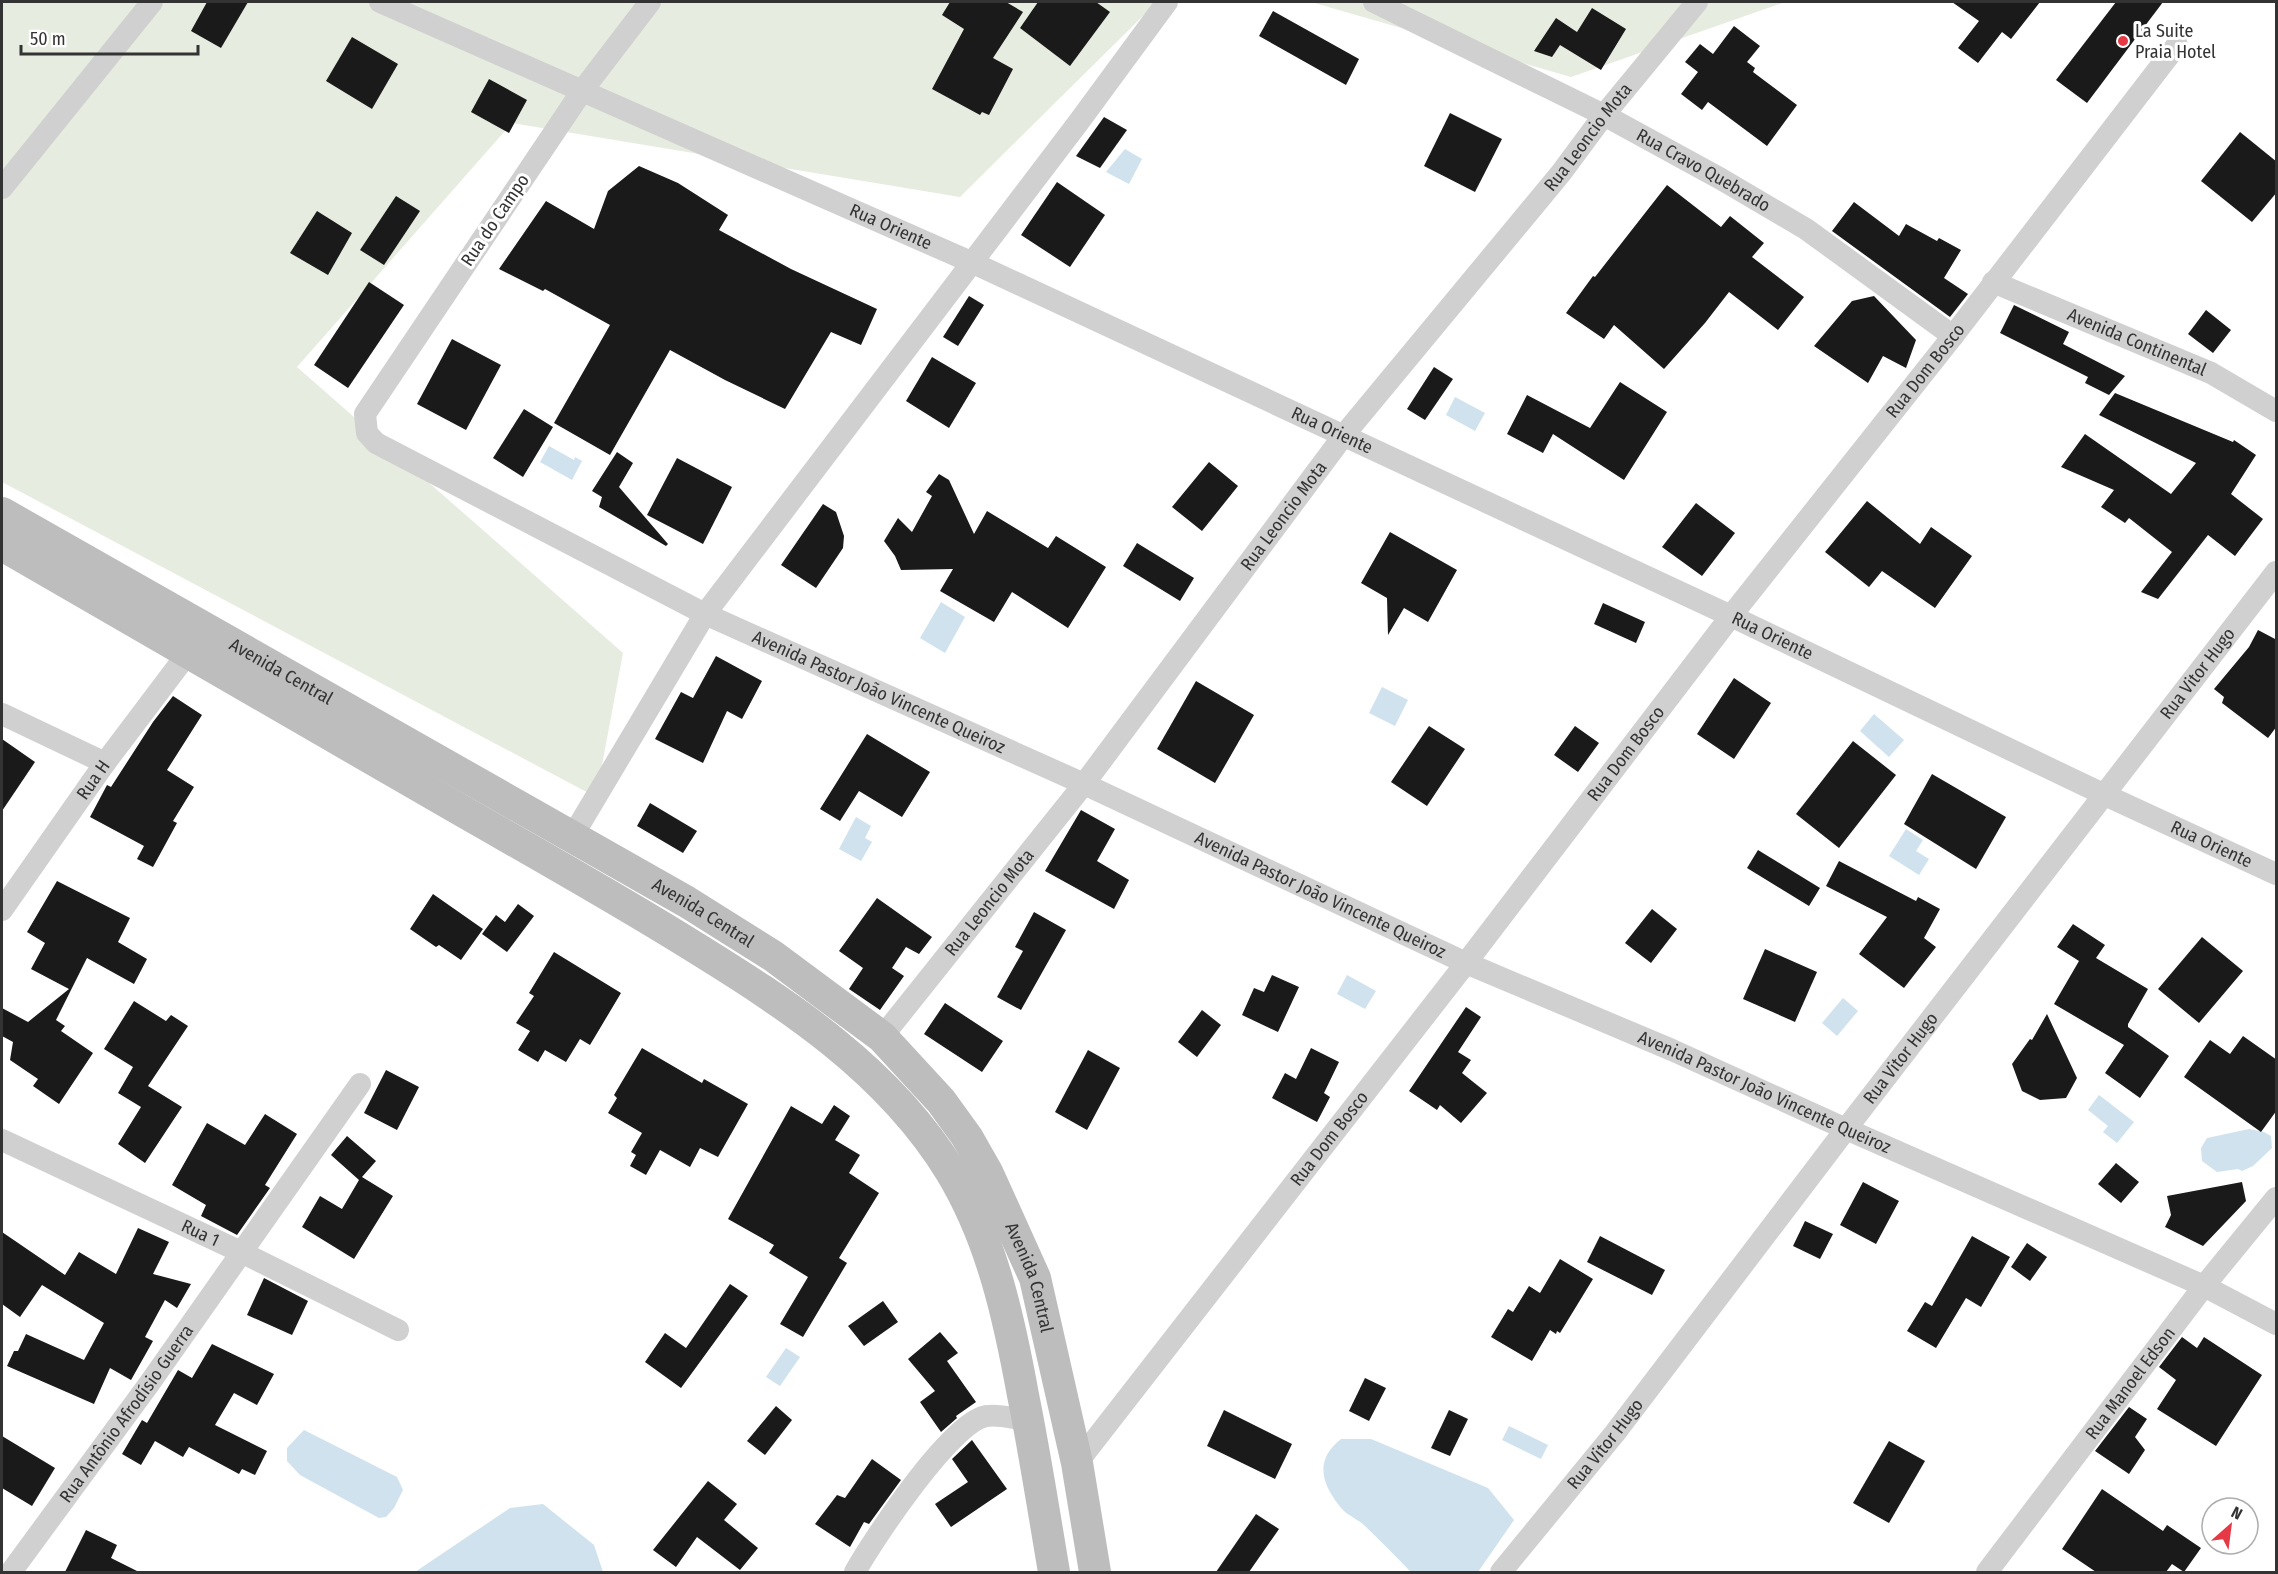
<svg xmlns="http://www.w3.org/2000/svg" width="2278" height="1574" font-family="'Fira Sans Condensed',sans-serif">
<style>
.green{fill:#e6ecdf}
.water{fill:#cfe2ee}
.building{fill:#1a1a1a}
.lines{fill:none;stroke-linecap:round;stroke-linejoin:round}
.street{stroke:#d0d0d0;stroke-width:22}
.secondary{stroke:#bdbdbd;stroke-width:32}
.poi-dot{fill:#e63946;stroke:#fff;stroke-width:2}
.labels{text-anchor:middle;stroke-width:6;stroke-linejoin:round;paint-order:stroke}
.poi-label{font-size:18px;fill:#333;stroke:#fff;text-anchor:start}
.street-label{font-size:18px;fill:#333;stroke:#fff}
</style>
<rect width="100%" height="100%" fill="#fff"/>
<g class="green">
<path d="M 2,2 L 1157,2 L 960,197 L 512,123 L 297,367 L 623,653 L 596,797 L 2,482 Z"/>
<path d="M 1311,2 L 1785,2 L 1571,77 Z"/>
</g>
<g class="water">
<path d="M 1125,149 L 1142,159 L 1129,184 L 1106,172 Z"/>
<path d="M 1455,397 L 1485,413 L 1475,431 L 1446,415 Z"/>
<path d="M 549,446 L 574,460 L 575,457 L 582,461 L 572,480 L 540,462 Z"/>
<path d="M 941,602 L 965,617 L 945,653 L 920,638 Z"/>
<path d="M 1382,687 L 1408,700 L 1395,726 L 1369,713 Z"/>
<path d="M 1874,714 L 1904,740 L 1889,757 L 1860,731 Z"/>
<path d="M 856,817 L 871,826 L 865,838 L 872,842 L 861,861 L 839,849 Z"/>
<path d="M 1906,829 L 1923,840 L 1916,851 L 1929,859 L 1919,875 L 1889,856 Z"/>
<path d="M 1347,975 L 1376,991 L 1365,1009 L 1337,994 Z"/>
<path d="M 1843,998 L 1858,1011 L 1837,1036 L 1822,1023 Z"/>
<path d="M 2099,1095 L 2134,1122 L 2117,1143 L 2103,1132 L 2108,1126 L 2088,1110 Z"/>
<path d="M 2249,1129 L 2264,1132 L 2271,1136 L 2272,1148 L 2253,1166 L 2242,1171 L 2238,1169 L 2217,1172 L 2202,1161 L 2201,1148 L 2207,1138 Z"/>
<path d="M 786,1348 L 800,1357 L 780,1386 L 766,1377 Z"/>
<path d="M 1509,1426 L 1548,1445 L 1541,1459 L 1502,1440 Z"/>
<path d="M 304,1430 L 397,1477 L 403,1490 L 394,1508 L 386,1517 L 379,1518 L 300,1475 L 287,1461 L 287,1448 Z"/>
<path d="M 1341,1439 L 1371,1439 L 1488,1488 L 1514,1520 L 1478,1572 L 1411,1572 C 1396,1557 1381,1541 1365,1526 C 1359,1520 1349,1516 1343,1510 C 1322,1486 1313,1461 1341,1439 Z"/>
<path d="M 543,1504 L 594,1545 L 603,1572 L 415,1572 L 510,1508 Z"/>
</g>
<g class="building">
<path d="M 207,2 L 248,2 L 221,48 L 191,31 Z"/>
<path d="M 950,2 L 1006,2 L 1023,12 L 993,58 L 1013,69 L 989,115 L 982,112 L 980,115 L 932,89 L 964,29 L 942,15 Z"/>
<path d="M 1038,2 L 1096,2 L 1110,12 L 1070,66 L 1020,28 Z"/>
<path d="M 1952,2 L 2040,2 L 2011,39 L 2002,32 L 1978,63 L 1958,48 L 1979,21 Z"/>
<path d="M 2116,2 L 2163,2 L 2087,103 L 2056,80 Z"/>
<path d="M 1592,8 L 1626,29 L 1601,70 L 1560,45 L 1552,57 L 1534,51 L 1556,18 L 1577,32 Z"/>
<path d="M 1273,11 L 1359,59 L 1346,85 L 1259,36 Z"/>
<path d="M 1734,26 L 1760,46 L 1747,62 L 1755,68 L 1753,72 L 1797,105 L 1767,146 L 1708,102 L 1702,110 L 1681,94 L 1698,72 L 1685,62 L 1700,44 L 1713,54 Z"/>
<path d="M 352,37 L 398,64 L 372,109 L 326,81 Z"/>
<path d="M 489,79 L 527,100 L 509,133 L 471,112 Z"/>
<path d="M 1450,113 L 1502,139 L 1475,192 L 1424,166 Z"/>
<path d="M 1104,117 L 1127,130 L 1100,168 L 1076,156 Z"/>
<path d="M 2240,132 L 2277,162 L 2277,192 L 2252,222 L 2201,181 Z"/>
<path d="M 639,166 L 678,183 L 728,215 L 719,230 L 791,269 L 877,309 L 861,345 L 831,332 L 785,409 L 725,380 L 670,350 L 610,455 L 554,423 L 610,325 L 545,289 L 543,291 L 499,269 L 546,201 L 594,229 L 608,191 Z"/>
<path d="M 1057,182 L 1105,215 L 1070,267 L 1021,235 Z"/>
<path d="M 1667,185 L 1721,227 L 1730,216 L 1764,243 L 1752,257 L 1804,297 L 1778,330 L 1729,292 L 1705,323 L 1664,369 L 1614,325 L 1604,339 L 1566,313 L 1593,276 L 1595,277 Z"/>
<path d="M 396,196 L 420,211 L 384,265 L 360,250 Z"/>
<path d="M 1854,202 L 1899,236 L 1906,224 L 1937,241 L 1939,238 L 1961,250 L 1944,278 L 1968,294 L 1950,317 L 1832,231 Z"/>
<path d="M 317,211 L 352,233 L 328,275 L 290,253 Z"/>
<path d="M 369,282 L 404,305 L 348,388 L 314,365 Z"/>
<path d="M 969,296 L 984,305 L 958,346 L 943,337 Z"/>
<path d="M 1874,296 L 1916,340 L 1906,368 L 1883,356 L 1868,383 L 1814,346 L 1852,301 Z"/>
<path d="M 2014,305 L 2069,332 L 2063,344 L 2125,376 L 2109,395 L 2085,383 L 2088,377 L 2000,333 Z"/>
<path d="M 2206,310 L 2231,330 L 2213,353 L 2188,334 Z"/>
<path d="M 452,339 L 501,365 L 466,430 L 417,404 Z"/>
<path d="M 932,357 L 976,383 L 949,428 L 906,401 Z"/>
<path d="M 1434,367 L 1453,379 L 1425,420 L 1407,409 Z"/>
<path d="M 1620,382 L 1667,412 L 1624,480 L 1553,434 L 1543,453 L 1507,434 L 1527,395 L 1590,428 Z"/>
<path d="M 2115,393 L 2233,442 L 2234,440 L 2256,455 L 2231,494 L 2263,519 L 2235,556 L 2208,535 L 2158,599 L 2141,592 L 2172,552 L 2129,518 L 2125,523 L 2101,507 L 2114,490 L 2061,467 L 2085,434 L 2171,494 L 2196,463 L 2099,415 Z"/>
<path d="M 524,409 L 553,427 L 523,477 L 493,458 Z"/>
<path d="M 617,452 L 633,463 L 619,487 L 668,544 L 666,546 L 599,507 L 602,497 L 592,491 Z"/>
<path d="M 677,458 L 732,487 L 703,544 L 647,515 Z"/>
<path d="M 1209,462 L 1238,486 L 1202,531 L 1172,507 Z"/>
<path d="M 939,474 L 949,480 L 974,534 L 987,511 L 1048,548 L 1056,536 L 1106,567 L 1068,628 L 1012,592 L 994,622 L 940,591 L 953,569 L 901,570 L 895,556 L 884,541 L 898,518 L 912,532 L 932,496 L 926,492 Z"/>
<path d="M 1867,501 L 1920,544 L 1931,527 L 1972,556 L 1935,608 L 1882,571 L 1869,587 L 1825,552 Z"/>
<path d="M 1696,503 L 1735,533 L 1702,576 L 1662,547 Z"/>
<path d="M 823,504 L 836,512 L 844,536 L 843,548 L 816,588 L 781,565 Z"/>
<path d="M 1390,532 L 1457,570 L 1428,622 L 1404,608 L 1388,635 L 1387,598 L 1361,583 Z"/>
<path d="M 1137,543 L 1194,578 L 1180,601 L 1123,566 Z"/>
<path d="M 1603,603 L 1645,622 L 1636,643 L 1594,624 Z"/>
<path d="M 2258,630 L 2277,640 L 2277,726 L 2268,738 L 2222,703 L 2224,697 L 2214,689 L 2249,647 Z"/>
<path d="M 716,656 L 762,681 L 742,719 L 727,711 L 703,763 L 655,739 L 681,692 L 693,698 Z"/>
<path d="M 1734,678 L 1771,703 L 1734,759 L 1697,734 Z"/>
<path d="M 1196,681 L 1254,715 L 1215,783 L 1157,749 Z"/>
<path d="M 173,696 L 202,715 L 167,770 L 194,787 L 173,821 L 177,823 L 153,867 L 137,859 L 144,846 L 90,817 L 107,785 L 111,787 L 153,722 Z"/>
<path d="M 1429,726 L 1465,749 L 1427,806 L 1391,782 Z"/>
<path d="M 1575,726 L 1599,743 L 1578,772 L 1554,755 Z"/>
<path d="M 867,734 L 930,772 L 902,817 L 859,791 L 840,821 L 820,809 Z"/>
<path d="M 2,739 L 35,762 L 2,811 Z"/>
<path d="M 1853,741 L 1896,775 L 1839,848 L 1796,814 Z"/>
<path d="M 1932,774 L 2006,817 L 1976,869 L 1904,824 Z"/>
<path d="M 650,803 L 697,831 L 683,853 L 637,826 Z"/>
<path d="M 1081,810 L 1115,829 L 1097,861 L 1129,880 L 1114,909 L 1045,871 Z"/>
<path d="M 1758,850 L 1820,888 L 1809,906 L 1747,868 Z"/>
<path d="M 1839,861 L 1916,901 L 1918,897 L 1940,909 L 1924,938 L 1936,947 L 1904,988 L 1859,954 L 1887,917 L 1826,886 Z"/>
<path d="M 57,881 L 130,918 L 118,942 L 147,959 L 134,984 L 87,958 L 56,1020 L 65,1026 L 61,1031 L 93,1053 L 59,1104 L 33,1086 L 38,1079 L 10,1060 L 13,1042 L 2,1036 L 2,1008 L 28,1022 L 69,989 L 31,969 L 45,943 L 27,932 Z"/>
<path d="M 433,894 L 483,929 L 461,960 L 439,945 L 436,947 L 410,929 Z"/>
<path d="M 877,898 L 932,937 L 919,954 L 906,947 L 892,968 L 904,976 L 880,1010 L 849,989 L 863,968 L 839,951 Z"/>
<path d="M 518,904 L 534,916 L 507,952 L 482,934 L 496,915 L 505,922 Z"/>
<path d="M 1652,909 L 1677,929 L 1651,963 L 1625,943 Z"/>
<path d="M 1034,912 L 1066,930 L 1021,1010 L 997,997 L 1023,951 L 1015,947 Z"/>
<path d="M 2073,924 L 2105,945 L 2096,958 L 2148,989 L 2128,1024 L 2128,1027 L 2169,1056 L 2140,1098 L 2105,1073 L 2124,1045 L 2054,1004 L 2079,961 L 2057,947 Z"/>
<path d="M 2202,937 L 2243,971 L 2199,1023 L 2158,989 Z"/>
<path d="M 1765,949 L 1817,972 L 1795,1022 L 1743,999 Z"/>
<path d="M 554,952 L 621,993 L 590,1045 L 580,1039 L 566,1062 L 545,1050 L 538,1062 L 518,1050 L 530,1031 L 516,1023 L 534,996 L 529,993 Z"/>
<path d="M 1272,975 L 1299,987 L 1278,1032 L 1242,1015 L 1254,988 L 1264,992 Z"/>
<path d="M 134,1001 L 166,1021 L 171,1015 L 188,1026 L 148,1086 L 182,1107 L 145,1163 L 118,1144 L 141,1107 L 118,1093 L 133,1067 L 104,1049 Z"/>
<path d="M 945,1003 L 1003,1041 L 982,1072 L 924,1034 Z"/>
<path d="M 1466,1007 L 1481,1017 L 1458,1052 L 1471,1060 L 1462,1073 L 1487,1093 L 1461,1123 L 1440,1105 L 1437,1110 L 1409,1091 Z"/>
<path d="M 1202,1010 L 1221,1025 L 1197,1057 L 1178,1042 Z"/>
<path d="M 2047,1014 L 2077,1078 L 2066,1098 L 2040,1100 L 2022,1091 L 2012,1064 L 2030,1039 L 2032,1040 Z"/>
<path d="M 2243,1036 L 2277,1060 L 2277,1110 L 2261,1132 L 2184,1077 L 2210,1040 L 2230,1054 Z"/>
<path d="M 642,1048 L 702,1083 L 704,1079 L 748,1104 L 718,1157 L 700,1148 L 690,1167 L 660,1150 L 646,1175 L 630,1166 L 636,1155 L 631,1152 L 642,1133 L 608,1113 L 617,1098 L 614,1095 Z"/>
<path d="M 1311,1048 L 1339,1062 L 1324,1093 L 1330,1097 L 1317,1122 L 1272,1098 L 1285,1073 L 1296,1079 Z"/>
<path d="M 1088,1050 L 1120,1068 L 1087,1130 L 1055,1112 Z"/>
<path d="M 386,1070 L 419,1087 L 397,1130 L 364,1113 Z"/>
<path d="M 834,1105 L 850,1116 L 835,1140 L 860,1155 L 849,1173 L 879,1193 L 839,1258 L 847,1263 L 803,1337 L 780,1324 L 808,1277 L 769,1253 L 774,1245 L 728,1219 L 791,1106 L 822,1124 Z"/>
<path d="M 265,1114 L 297,1134 L 265,1185 L 270,1188 L 237,1235 L 201,1216 L 206,1205 L 172,1185 L 207,1123 L 245,1145 Z"/>
<path d="M 347,1136 L 376,1161 L 362,1177 L 393,1196 L 354,1259 L 302,1227 L 320,1196 L 342,1209 L 359,1180 L 331,1155 Z"/>
<path d="M 2116,1163 L 2139,1182 L 2121,1203 L 2098,1184 Z"/>
<path d="M 1863,1182 L 1899,1201 L 1876,1244 L 1840,1225 Z"/>
<path d="M 2242,1182 L 2246,1201 L 2203,1246 L 2165,1227 L 2171,1215 L 2167,1196 Z"/>
<path d="M 1805,1221 L 1833,1234 L 1820,1259 L 1793,1246 Z"/>
<path d="M 138,1228 L 169,1242 L 153,1274 L 191,1284 L 177,1308 L 165,1300 L 145,1337 L 153,1341 L 131,1380 L 110,1368 L 94,1404 L 7,1366 L 14,1351 L 18,1351 L 26,1334 L 84,1360 L 104,1323 L 42,1285 L 20,1317 L 2,1304 L 2,1232 L 65,1275 L 79,1252 L 116,1274 Z"/>
<path d="M 1600,1236 L 1665,1270 L 1652,1295 L 1587,1262 Z"/>
<path d="M 1972,1236 L 2010,1257 L 1981,1307 L 1966,1298 L 1936,1348 L 1907,1331 L 1925,1302 L 1932,1306 Z"/>
<path d="M 2027,1243 L 2047,1257 L 2030,1281 L 2011,1267 Z"/>
<path d="M 1560,1259 L 1593,1279 L 1560,1333 L 1557,1331 L 1556,1334 L 1550,1330 L 1532,1361 L 1491,1337 L 1508,1309 L 1513,1312 L 1529,1286 L 1540,1293 Z"/>
<path d="M 264,1278 L 308,1301 L 292,1335 L 247,1315 Z"/>
<path d="M 730,1284 L 748,1296 L 681,1388 L 645,1362 L 665,1333 L 686,1348 Z"/>
<path d="M 883,1301 L 898,1322 L 864,1346 L 848,1326 Z"/>
<path d="M 940,1332 L 958,1353 L 947,1361 L 976,1402 L 956,1416 L 957,1418 L 941,1432 L 920,1402 L 935,1391 L 908,1359 Z"/>
<path d="M 2182,1337 L 2197,1348 L 2204,1337 L 2262,1375 L 2216,1446 L 2157,1409 L 2176,1380 L 2159,1367 Z"/>
<path d="M 212,1344 L 274,1374 L 257,1405 L 234,1393 L 215,1425 L 267,1451 L 255,1475 L 242,1469 L 239,1474 L 189,1447 L 183,1457 L 155,1441 L 141,1465 L 122,1454 L 142,1420 L 147,1423 L 178,1370 L 192,1378 Z"/>
<path d="M 1365,1378 L 1386,1388 L 1369,1421 L 1349,1411 Z"/>
<path d="M 776,1406 L 792,1420 L 765,1455 L 747,1441 Z"/>
<path d="M 2129,1407 L 2147,1419 L 2135,1437 L 2145,1450 L 2129,1474 L 2095,1451 Z"/>
<path d="M 1224,1410 L 1292,1444 L 1275,1479 L 1207,1446 Z"/>
<path d="M 1449,1410 L 1468,1419 L 1450,1456 L 1431,1448 Z"/>
<path d="M 2,1436 L 55,1468 L 32,1506 L 2,1488 Z"/>
<path d="M 972,1440 L 1007,1489 L 951,1527 L 935,1504 L 968,1482 L 952,1459 Z"/>
<path d="M 1889,1441 L 1925,1461 L 1889,1523 L 1853,1503 Z"/>
<path d="M 872,1459 L 901,1480 L 869,1524 L 864,1522 L 850,1547 L 815,1524 L 837,1495 L 845,1498 Z"/>
<path d="M 708,1481 L 737,1504 L 724,1520 L 758,1548 L 740,1570 L 697,1537 L 676,1567 L 653,1550 Z"/>
<path d="M 2102,1489 L 2163,1531 L 2167,1525 L 2201,1548 L 2184,1572 L 2172,1564 L 2166,1572 L 2096,1572 L 2062,1549 Z"/>
<path d="M 1256,1514 L 1279,1529 L 1249,1572 L 1216,1572 Z"/>
<path d="M 86,1530 L 117,1545 L 111,1558 L 139,1572 L 65,1572 Z"/>
</g>
<g class="lines">
<g class="street">
<path id="s1" d="M 380,2 L 971,262 L 1731,616 L 2105,795 L 2276,874"/>
<path id="s2" d="M 650,2 L 582,91 L 365,414 L 367,433 L 376,443 L 705,614 L 1084,784 L 1466,963 L 1672,1050 L 1846,1129 L 2204,1286 L 2276,1324"/>
<path id="s3" d="M 1374,2 L 1604,115 L 1721,179 L 1806,229 L 1953,336"/>
<path d="M 2,188 L 152,2"/>
<path id="s4" d="M 1993,282 L 2211,373 L 2276,411"/>
<path d="M 2,714 L 105,763"/>
<path d="M 572,837 L 705,614 L 1078,123 L 1167,2"/>
<path id="s5" d="M 2,910 L 105,763 L 188,653"/>
<path id="s6" d="M 882,1037 L 1084,784 L 1344,435 L 1561,173 L 1604,115 L 1697,2"/>
<path id="s7" d="M 2,1140 L 241,1252 L 398,1330"/>
<path id="s8" d="M 1077,1463 L 1466,963 L 1731,616 L 1953,336 L 2177,45"/>
<path id="s9" d="M 11,1572 L 149,1384 L 360,1084"/>
<path d="M 855,1572 C 873,1540 952,1420 987,1416 C 999,1414 1016,1419 1028,1420"/>
<path id="s10" d="M 1501,1572 L 1615,1433 L 1846,1129 L 2276,572"/>
<path id="s11" d="M 1987,1572 L 2204,1286 L 2276,1198"/>
</g>
<g class="secondary">
<path id="s12" d="M 2,513 L 687,902 L 773,956 L 882,1037 L 941,1101 L 967,1137 L 988,1174 L 1035,1278 L 1077,1463 L 1095,1572"/>
<path d="M 2,545 C 156,634 310,723 464,812 C 539,855 614,897 688,943 C 787,1004 889,1070 951,1172 C 992,1240 1009,1318 1023,1395 C 1035,1454 1044,1513 1054,1572"/>
</g>
</g>
<circle class="poi-dot" cx="2123" cy="41" r="6"/>
<g class="labels">
<g class="poi-label">
<text x="2135" y="37">La Suite<tspan x="2135" dy="21">Praia Hotel</tspan></text>
</g>
<g class="street-label">
<text dy="6" stroke="none"><textPath href="#s6" startOffset="1144">Rua Leoncio Mota</textPath></text>
<text dy="6" stroke="none"><textPath href="#s3" startOffset="370">Rua Cravo Quebrado</textPath></text>
<text transform="translate(495 220) rotate(-56)" y="6">Rua do Campo</text>
<text dy="6" stroke="none"><textPath href="#s1" startOffset="558">Rua Oriente</textPath></text>
<text dy="6" stroke="none"><textPath href="#s4" startOffset="156">Avenida Continental</textPath></text>
<text dy="6" stroke="none"><textPath href="#s8" startOffset="1383">Rua Dom Bosco</textPath></text>
<text dy="6" stroke="none"><textPath href="#s1" startOffset="1044">Rua Oriente</textPath></text>
<text dy="6" stroke="none"><textPath href="#s6" startOffset="658">Rua Leoncio Mota</textPath></text>
<text dy="6" stroke="none"><textPath href="#s1" startOffset="1530">Rua Oriente</textPath></text>
<text dy="6" stroke="none"><textPath href="#s12" startOffset="321">Avenida Central</textPath></text>
<text dy="6" stroke="none"><textPath href="#s10" startOffset="1137">Rua Vitor Hugo</textPath></text>
<text dy="6" stroke="none"><textPath href="#s2" startOffset="1095">Avenida Pastor João Vincente Queiroz</textPath></text>
<text dy="6" stroke="none"><textPath href="#s8" startOffset="897">Rua Dom Bosco</textPath></text>
<text dy="6" stroke="none"><textPath href="#s5" startOffset="159">Rua H</textPath></text>
<text dy="6" stroke="none"><textPath href="#s1" startOffset="2016">Rua Oriente</textPath></text>
<text dy="6" stroke="none"><textPath href="#s2" startOffset="1581">Avenida Pastor João Vincente Queiroz</textPath></text>
<text dy="6" stroke="none"><textPath href="#s6" startOffset="172">Rua Leoncio Mota</textPath></text>
<text dy="6" stroke="none"><textPath href="#s12" startOffset="807">Avenida Central</textPath></text>
<text dy="6" stroke="none"><textPath href="#s10" startOffset="651">Rua Vitor Hugo</textPath></text>
<text dy="6" stroke="none"><textPath href="#s2" startOffset="2067">Avenida Pastor João Vincente Queiroz</textPath></text>
<text dy="6" stroke="none"><textPath href="#s8" startOffset="411">Rua Dom Bosco</textPath></text>
<text dy="6" stroke="none"><textPath href="#s7" startOffset="219">Rua 1</textPath></text>
<text dy="6" stroke="none"><textPath href="#s12" startOffset="1311">Avenida Central</textPath></text>
<text dy="6" stroke="none"><textPath href="#s11" startOffset="237">Rua Manoel Edson</textPath></text>
<text dy="6" stroke="none"><textPath href="#s9" startOffset="196">Rua Antônio Afrodísio Guerra</textPath></text>
<text dy="6" stroke="none"><textPath href="#s10" startOffset="165">Rua Vitor Hugo</textPath></text>
</g>
</g>
<rect width="2278" height="1574" fill="none" stroke="#333333" stroke-width="6"/>
<g transform="translate(2230 1526) rotate(28)"><circle r="28" fill="#ffffff" stroke="#adadad" stroke-width="1.5"/>
<path d="M0-4.5L10 22L0 15L-10 22Z" fill="#e63946"/>
<text y="-9" font-size="16" font-weight="bold" text-anchor="middle" fill="#333333">N</text>
</g>
<path d="M21 45v9h177v-9" fill="none" stroke="#333333" stroke-width="3"/>
<text x="30" y="45" font-size="18" fill="#333333" stroke="#ffffff" stroke-width="4.5" paint-order="stroke">50 m</text>
</svg>
